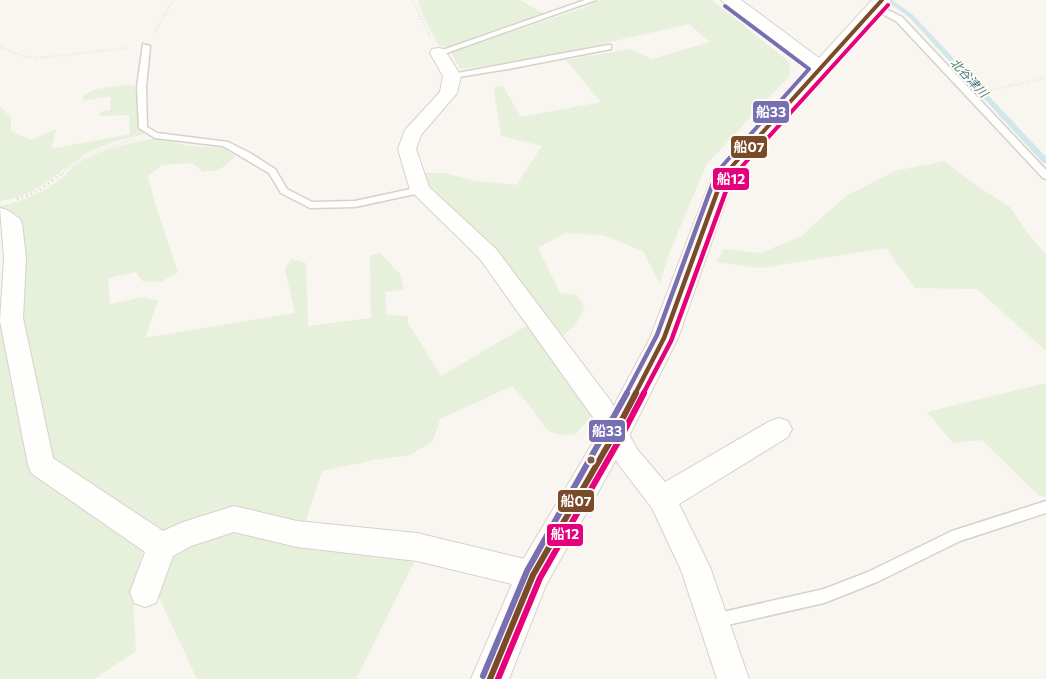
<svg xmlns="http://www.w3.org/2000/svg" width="1046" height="679" font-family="Commissioner,'Noto Sans JP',sans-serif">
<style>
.green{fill:#e7f0db}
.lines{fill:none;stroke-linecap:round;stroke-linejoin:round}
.stream{fill:#d0e8ea;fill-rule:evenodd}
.lane-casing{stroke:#d7d1cb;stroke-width:3}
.street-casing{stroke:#d7d1cb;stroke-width:2}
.secondary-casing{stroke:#d9d2cb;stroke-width:2}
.path-far1{stroke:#dcd5d0;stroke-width:2.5;stroke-dasharray:0.5 2.5;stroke-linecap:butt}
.path{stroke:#dcd5d0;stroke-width:3;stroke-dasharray:1 4;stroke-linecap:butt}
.lane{fill:#fefefd;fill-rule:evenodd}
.street{fill:#fefefd;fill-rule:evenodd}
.secondary{fill:#fefefd;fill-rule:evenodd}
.bus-1-far2-casing{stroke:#fffaf3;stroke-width:6}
.bus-1-far1-casing{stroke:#fffaf3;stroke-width:8}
.bus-1-casing{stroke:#fffaf3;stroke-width:10}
.bus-2-far2-casing{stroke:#fffaf3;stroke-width:6}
.bus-2-far1-casing{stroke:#fffaf3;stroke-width:8}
.bus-2-casing{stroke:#fffaf3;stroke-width:10}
.bus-3-far2-casing{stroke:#fffaf3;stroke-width:6}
.bus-3-far1-casing{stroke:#fffaf3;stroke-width:8}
.bus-3-casing{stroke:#fffaf3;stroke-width:10}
.bus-1-far2{stroke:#7a4b2a;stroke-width:4}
.bus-1-far1{stroke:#7a4b2a;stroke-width:4.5}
.bus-1{stroke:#7a4b2a;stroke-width:6}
.bus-2-far2{stroke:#e5007d;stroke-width:4}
.bus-2-far1{stroke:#e5007d;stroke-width:4.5}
.bus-2{stroke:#e5007d;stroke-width:6}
.bus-3-far2{stroke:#7670b3;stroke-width:4}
.bus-3-far1{stroke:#7670b3;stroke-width:4.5}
.bus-3{stroke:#7670b3;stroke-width:6}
.bus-dot{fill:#7a5c4d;stroke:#fffaf3;stroke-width:2}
.labels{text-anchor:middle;stroke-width:4;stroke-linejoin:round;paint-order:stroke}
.far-water-label{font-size:12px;font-style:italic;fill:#437c86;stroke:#fffaf3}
.line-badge{stroke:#fffaf3;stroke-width:2}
.badge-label{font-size:14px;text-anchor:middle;font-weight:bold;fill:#fff}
</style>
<rect width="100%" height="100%" fill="#f9f5f0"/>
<g class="green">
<path d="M 418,0 L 520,0 L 546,15 L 449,47 L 439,46 L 422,13 Z"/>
<path d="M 600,0 L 712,0 L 789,62 L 790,75 L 706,165 L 667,259 L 660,284 L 643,251 L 603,235 L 565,233 L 538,248 L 560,293 L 577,295 L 585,307 L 575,325 L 559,340 L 496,252 L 433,189 L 420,173 L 444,173 L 476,181 L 516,185 L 542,146 L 501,136 L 494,91 L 496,87 L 503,86 L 521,117 L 601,102 L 566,60 L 631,49 L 652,59 L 710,42 L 689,24 C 612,41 538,61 460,69 L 451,52 L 583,8 Z"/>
<path d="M 127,85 L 135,86 L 140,128 L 145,134 L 117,141 L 88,152 L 33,191 L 16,198 L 0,201 L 0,106 L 11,118 L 11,131 L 31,140 L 56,129 L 51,149 L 130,134 L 129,115 L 100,116 L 99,112 L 110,110 L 111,96 L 83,101 L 84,95 L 96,89 Z"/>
<path d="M 155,138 L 189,146 L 224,148 L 235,157 L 219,170 L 203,172 L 192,163 L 162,165 L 148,176 L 155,204 L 178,272 L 161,282 L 142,281 L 136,272 L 108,278 L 110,304 L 143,297 L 158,301 L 145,338 L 295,313 L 285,269 L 291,259 L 306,263 L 308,326 L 371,318 L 370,256 L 380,253 L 400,274 L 404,289 L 385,292 L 387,315 L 408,316 L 408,323 L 441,376 L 528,325 L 592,415 L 576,434 C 549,437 547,431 533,410 C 527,402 519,394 512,386 L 440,419 L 433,441 L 410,455 L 374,460 L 322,471 L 304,527 L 164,537 L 47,459 L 17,318 L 16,221 L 0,209 L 0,206 C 24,201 44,193 63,177 C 68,173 72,167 77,164 C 101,149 128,144 155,138 Z"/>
<path d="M 945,161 L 972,183 L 1010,207 L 1028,234 L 1046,254 L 1046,351 L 977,289 L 915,288 L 886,248 L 761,268 L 716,262 L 724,249 L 760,253 L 800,237 L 846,196 L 895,171 Z"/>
<path d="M 0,314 L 37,469 L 143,548 L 133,603 L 136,651 L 94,679 L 0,679 Z"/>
<path d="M 1046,383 L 1046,497 L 1038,495 L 982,440 L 953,443 L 927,412 Z"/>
<path d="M 230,531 L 417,556 L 356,679 L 197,679 L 156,591 L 167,563 L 181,547 Z"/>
</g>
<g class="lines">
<path class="stream" d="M 885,0 L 892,0 L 913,15 L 1046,157 L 1046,163 L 1043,163 L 909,17 Z"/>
<defs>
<g id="lane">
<path d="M 585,0 L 596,0 L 441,55 L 434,53 Z"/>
<path d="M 872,5 L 878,5 L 902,17 L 1046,170 L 1046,179 L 1043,178 L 896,21 L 872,9 Z"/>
<path d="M 143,44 L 150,46 L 146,87 L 147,127 L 157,133 L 228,142 L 250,153 L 275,169 L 287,189 L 312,202 L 355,201 L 420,187 L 425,190 L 420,193 L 355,207 L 310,208 L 281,193 L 269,173 L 223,146 L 155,138 L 139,128 L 137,87 Z"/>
<path d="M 608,45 L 611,45 L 611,49 L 508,69 L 452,78 L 448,76 L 452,74 Z"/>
<path d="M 1046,501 L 1046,513 L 960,541 L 877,582 L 824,603 L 714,628 L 709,626 L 707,621 L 709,616 L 714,614 L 824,589 L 868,572 L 952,531 Z"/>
</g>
<g id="street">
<path d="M 438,48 L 444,49 L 461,76 L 457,93 L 421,135 L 416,149 L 429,187 L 496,249 L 610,400 L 637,449 L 665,482 L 770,421 L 779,418 L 788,421 L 792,429 L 788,437 L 679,504 L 710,567 L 749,679 L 717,679 L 681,570 L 652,508 L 619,465 L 592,416 L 480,259 L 410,190 L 398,149 L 405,130 L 440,92 L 443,76 L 430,53 L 432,49 Z"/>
<path d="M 0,208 L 7,210 L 19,218 L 22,223 L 26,258 L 23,318 L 53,458 L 163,531 L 183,522 L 234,506 L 297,521 L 417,533 L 533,561 L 543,565 L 548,575 L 543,585 L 533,589 L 417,561 L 297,547 L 234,532 L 191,546 L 173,556 L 156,603 L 145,607 L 134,603 L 130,592 L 145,552 L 31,473 L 28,465 L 0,321 L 4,258 Z"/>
</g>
<path id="secondary" d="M 721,0 L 741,0 L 819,58 L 872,0 L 891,0 L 734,178 L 678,338 L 626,442 L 546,585 L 509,679 L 471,679 L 521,563 L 604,424 L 650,338 L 712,176 L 809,69 Z"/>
</defs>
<use href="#lane" class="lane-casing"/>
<use href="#street" class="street-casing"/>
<use href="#secondary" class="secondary-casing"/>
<g class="path-far1">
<path d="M 413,0 L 430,36"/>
<path d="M 154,34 L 173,0"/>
<path d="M 0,47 L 26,57 L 37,58 L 129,48"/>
<path d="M 991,90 L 1046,78"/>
<path d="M 63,173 C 82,154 108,148 133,140"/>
</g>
<path class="path" d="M 17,199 L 35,193 L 64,172"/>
<use href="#lane" class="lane"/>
<use href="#street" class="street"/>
<use href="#secondary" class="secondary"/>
<defs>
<path id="bus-1-far2" d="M 726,173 L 882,0"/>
<path id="bus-1-far1" d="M 635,394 L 664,338 L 723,176 L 727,172"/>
<path id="bus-1" d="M 490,679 L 533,575 L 615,433 L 636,393"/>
<path id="bus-2-far2" d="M 736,173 L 888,5"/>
<path id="bus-2-far1" d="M 643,394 L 671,341 L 730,180 L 738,172"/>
<path id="bus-2" d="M 498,679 L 540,578 L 621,437 L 644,393"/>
<path id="bus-3-far2" d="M 716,173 L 809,69 L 725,6"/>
<path id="bus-3-far1" d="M 626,394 L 657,335 L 717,172"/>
<path id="bus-3" d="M 483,676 L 527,571 L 627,393"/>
</defs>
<use href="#bus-1-far2" class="bus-1-far2-casing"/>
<use href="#bus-1-far1" class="bus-1-far1-casing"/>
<use href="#bus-1" class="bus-1-casing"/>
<use href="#bus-2-far2" class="bus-2-far2-casing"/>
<use href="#bus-2-far1" class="bus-2-far1-casing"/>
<use href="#bus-2" class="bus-2-casing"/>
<use href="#bus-3-far2" class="bus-3-far2-casing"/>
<use href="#bus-3-far1" class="bus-3-far1-casing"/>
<use href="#bus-3" class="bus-3-casing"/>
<use href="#bus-1-far2" class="bus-1-far2"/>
<use href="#bus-1-far1" class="bus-1-far1"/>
<use href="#bus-1" class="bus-1"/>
<use href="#bus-2-far2" class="bus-2-far2"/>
<use href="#bus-2-far1" class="bus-2-far1"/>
<use href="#bus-2" class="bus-2"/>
<use href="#bus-3-far2" class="bus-3-far2"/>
<use href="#bus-3-far1" class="bus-3-far1"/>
<use href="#bus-3" class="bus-3"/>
</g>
<circle class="bus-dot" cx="591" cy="460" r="4.5"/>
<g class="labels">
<g class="far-water-label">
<text transform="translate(969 78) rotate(47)" y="4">北谷津川</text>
</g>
</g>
<g class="line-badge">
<rect x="752" y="100" width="38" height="24" rx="5" fill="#7670b3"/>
<rect x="730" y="135" width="38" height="24" rx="5" fill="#7a4b2a"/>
<rect x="712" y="167" width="38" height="24" rx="5" fill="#e5007d"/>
<rect x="588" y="419" width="38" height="24" rx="5" fill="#7670b3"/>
<rect x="557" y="489" width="38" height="24" rx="5" fill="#7a4b2a"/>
<rect x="546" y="523" width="38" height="24" rx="5" fill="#e5007d"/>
</g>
<g class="badge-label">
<text x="771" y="117">船33</text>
<text x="749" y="152">船07</text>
<text x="731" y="184">船12</text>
<text x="607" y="436">船33</text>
<text x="576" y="506">船07</text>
<text x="565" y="539">船12</text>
</g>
</svg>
